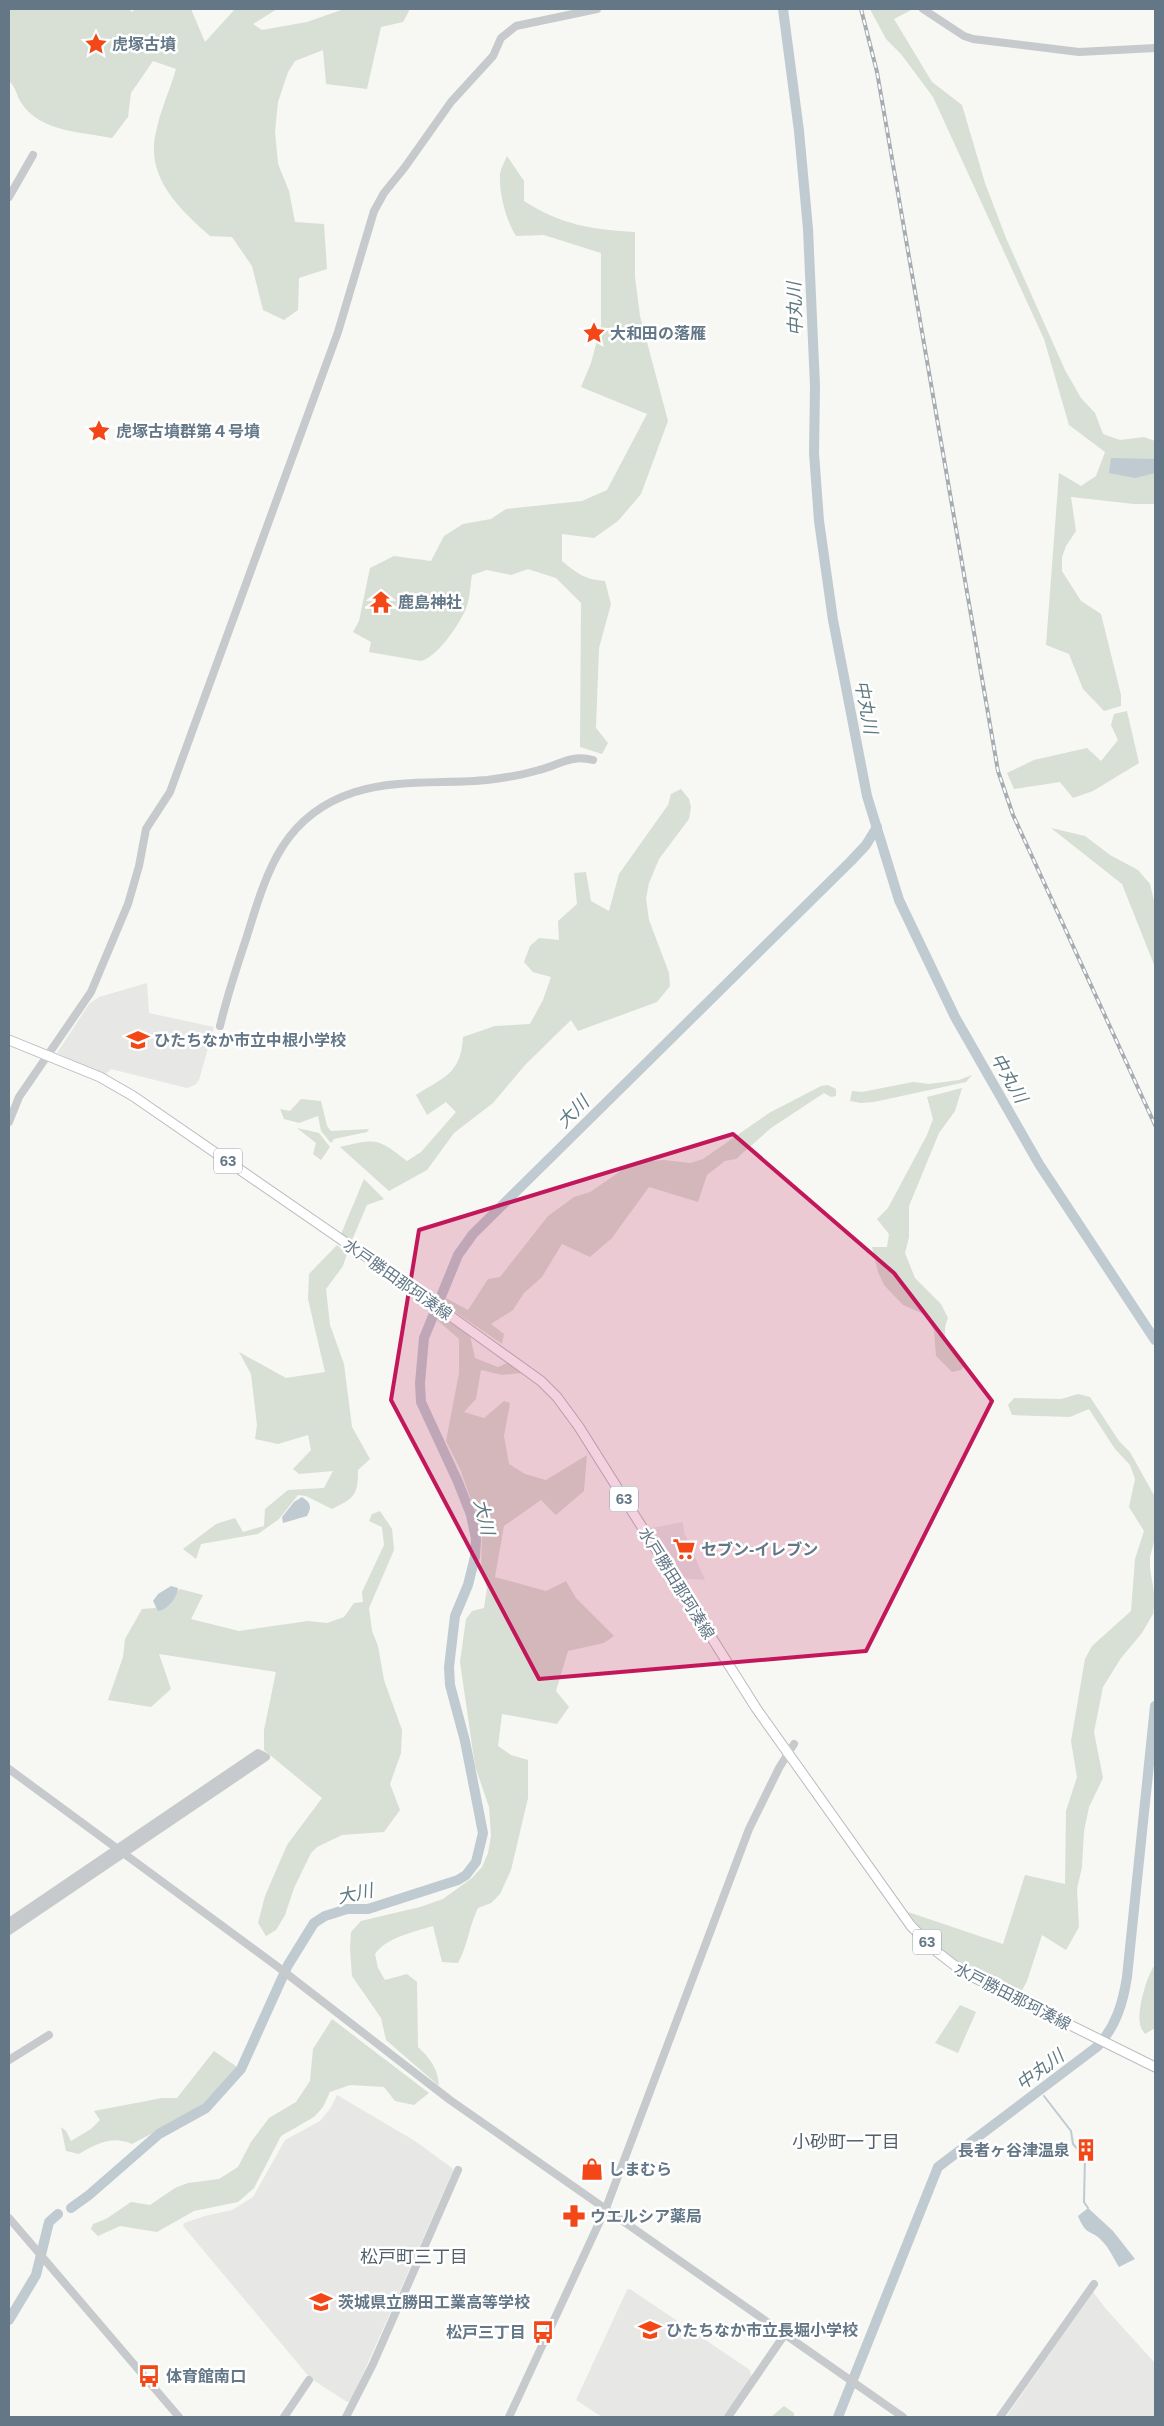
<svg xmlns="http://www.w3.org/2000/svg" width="1164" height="2426" font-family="Arial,'Noto Sans JP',sans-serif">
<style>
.built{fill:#e7e8e6}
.green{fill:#d8dfd4}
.water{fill:#bfcbd0}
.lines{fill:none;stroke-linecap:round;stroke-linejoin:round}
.stream{stroke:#bfcbd0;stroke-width:2}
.river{stroke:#bfcbd0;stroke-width:10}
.major-casing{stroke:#b9bdc1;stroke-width:11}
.minor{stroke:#c6cacd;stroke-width:8}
.major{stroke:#fff;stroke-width:9}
.rail-casing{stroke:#a6acb2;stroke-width:4}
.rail{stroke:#fff;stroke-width:2;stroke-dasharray:5.5;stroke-linecap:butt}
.marked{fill:#c2185b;fill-opacity:0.2;stroke:#c2185b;stroke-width:4;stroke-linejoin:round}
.labels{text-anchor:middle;stroke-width:5;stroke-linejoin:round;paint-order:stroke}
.shield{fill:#fff;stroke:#92a0ab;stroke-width:1}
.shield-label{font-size:15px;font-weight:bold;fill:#637787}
.poi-label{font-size:16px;font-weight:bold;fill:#637787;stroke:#fff;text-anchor:start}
.street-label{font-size:16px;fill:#637787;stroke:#fff}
.water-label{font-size:18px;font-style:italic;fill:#5f7a83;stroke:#fff}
.neighbourhood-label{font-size:18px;fill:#52606b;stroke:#fff}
</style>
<rect width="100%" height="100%" fill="#f7f7f3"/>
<g class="built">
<path d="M 147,983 L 149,1013 L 214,1027 L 199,1080 L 195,1085 L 187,1088 L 111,1069 L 105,1075 L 57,1053 L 89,1004 L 99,997 Z"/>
<path d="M 683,1522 L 684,1532 L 705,1580 L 676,1578 L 646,1529 Z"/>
<path d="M 337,2095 L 415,2141 L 452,2168 L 453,2171 L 351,2401 L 347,2402 L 310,2378 L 183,2226 L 184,2223 L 205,2216 L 232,2210 L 253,2197 L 285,2140 L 320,2121 L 330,2109 Z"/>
<path d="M 630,2289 L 750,2370 L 752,2378 L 723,2417 L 602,2417 L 576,2400 L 627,2290 Z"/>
<path d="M 1093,2292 L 1106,2309 L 1155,2363 L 1155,2417 L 1006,2417 Z"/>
</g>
<g class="green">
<path d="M 9,9 L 128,9 L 132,12 L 135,9 L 191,9 L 205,42 L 235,9 L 277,9 L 253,24 L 262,30 L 307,22 L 344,9 L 410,9 L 403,22 L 381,27 L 367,89 L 326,84 L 323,50 L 295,61 L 288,72 L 278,102 L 275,132 L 278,164 L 289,191 L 295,222 L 324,224 L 327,269 L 299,278 L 298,310 L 284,320 L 263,310 L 252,266 L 232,237 L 210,236 C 179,209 145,177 156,132 C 160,111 170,90 176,69 L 153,61 L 131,93 L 128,117 L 112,138 C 82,132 41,132 22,104 C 16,96 17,88 9,81 Z"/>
<path d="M 870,9 L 913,9 L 894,19 L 932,82 L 962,105 L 985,183 L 1006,238 L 1065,370 L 1081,398 L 1095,413 L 1103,434 L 1120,440 L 1144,437 L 1155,441 L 1155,504 L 1134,504 L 1071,497 L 1076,531 L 1066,546 L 1062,557 L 1062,571 L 1081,601 L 1101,614 L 1121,695 L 1121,706 L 1104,711 L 1083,689 L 1069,654 L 1046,645 L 1059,473 L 1081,486 L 1096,476 L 1105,452 L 1069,425 L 1044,339 L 933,97 L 901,54 L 886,39 Z"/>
<path d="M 507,156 L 524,181 L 524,201 C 559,224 593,230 635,232 L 635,277 L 640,316 L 668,421 L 641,494 L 618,521 L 594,538 L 562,534 L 562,561 C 576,573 586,580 605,581 L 611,604 L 599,648 L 596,728 L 608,743 L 602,754 L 580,747 L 581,603 L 556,578 L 528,569 L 511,575 L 487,570 L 472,575 C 470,586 470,601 465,611 C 458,626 437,657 421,661 L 369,652 L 371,642 L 353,632 L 359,621 L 370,568 L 394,556 L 431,561 L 444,536 L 463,524 L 491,519 L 506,509 L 582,501 L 607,490 L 647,414 L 581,387 L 591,363 L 601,326 L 601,253 L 544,235 L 516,236 C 506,220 499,194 500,174 C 501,168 505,161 507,156 Z"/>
<path d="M 1127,711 L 1139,763 L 1093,791 L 1073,798 L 1060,782 L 1014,789 L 1007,773 L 1034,760 L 1087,748 L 1101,761 L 1118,740 L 1111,725 L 1114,714 Z"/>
<path d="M 681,789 L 689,799 L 691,807 L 689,819 L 659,859 L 649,883 L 646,898 L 649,920 L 669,973 L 670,986 L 657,1002 L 578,1031 L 571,1020 L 525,1065 L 493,1103 L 454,1133 L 427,1170 L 389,1191 L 340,1147 C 376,1138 378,1138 407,1161 L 421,1152 L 456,1112 L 446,1102 L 427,1115 L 416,1095 C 444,1077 461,1074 463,1037 L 495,1026 L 530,1024 L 543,1000 L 551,977 L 533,972 L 524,962 L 530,946 L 539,938 L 559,940 L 558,921 L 577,904 L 574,873 L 586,872 L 591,901 L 609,911 L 619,874 L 668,805 L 671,794 Z"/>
<path d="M 1051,828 L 1085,836 L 1110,855 L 1138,870 L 1150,884 L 1155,905 L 1155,967 L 1122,884 Z"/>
<path d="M 972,1075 L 966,1082 L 874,1102 L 861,1103 L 850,1101 L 852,1091 L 862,1092 L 913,1082 L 929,1084 L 959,1080 Z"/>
<path d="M 828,1085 L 836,1089 L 836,1096 L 831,1097 L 824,1093 L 771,1128 L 736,1159 L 725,1161 L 707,1175 L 698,1202 L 649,1187 L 612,1238 L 590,1257 L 562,1244 L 542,1277 L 524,1293 L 513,1310 L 491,1324 L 504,1334 L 502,1344 L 445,1305 L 446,1298 L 468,1310 L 488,1279 L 500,1277 L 548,1216 L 574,1197 L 590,1192 L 634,1162 L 664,1160 L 690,1163 L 703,1159 L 769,1113 L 821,1086 Z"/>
<path d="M 962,1088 L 955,1111 L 939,1133 L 909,1206 L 909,1237 L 905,1253 L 915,1278 L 941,1304 L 948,1318 C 939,1340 951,1348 965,1365 L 961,1370 L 952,1372 L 936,1356 L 934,1331 L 926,1315 L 903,1305 L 884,1285 L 878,1272 L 872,1247 L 887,1247 L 889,1234 L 877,1219 L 888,1208 L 927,1135 L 933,1119 L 927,1097 Z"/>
<path d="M 301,1099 L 321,1101 L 327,1126 L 331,1131 L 369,1129 L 367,1132 L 334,1139 L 331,1143 L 321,1131 L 318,1116 L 299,1123 L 284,1119 L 280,1109 L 290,1111 Z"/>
<path d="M 297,1128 L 319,1133 L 330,1147 L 321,1160 L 313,1154 L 316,1143 Z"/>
<path d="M 364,1179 L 384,1199 L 367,1205 L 352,1240 L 341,1234 Z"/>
<path d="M 337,1245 L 347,1254 L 343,1266 L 326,1289 L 330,1325 L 344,1364 L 352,1427 L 370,1459 L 358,1470 C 358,1496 354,1498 332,1509 L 306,1496 L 298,1495 L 279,1519 L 258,1534 L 201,1544 L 196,1559 L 183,1549 L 216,1524 L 235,1518 L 243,1532 L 264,1526 L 265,1509 L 288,1490 L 324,1488 L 333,1471 L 299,1474 L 293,1469 L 311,1450 L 308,1435 L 278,1444 L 255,1439 L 257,1425 L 251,1374 L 239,1352 L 286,1378 L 325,1372 L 308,1299 L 309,1274 Z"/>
<path d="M 439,1318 L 449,1321 L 470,1335 L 475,1358 L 498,1367 L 509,1362 L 523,1373 L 502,1375 L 481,1370 L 476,1399 L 464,1412 L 484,1418 L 504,1401 L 510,1403 L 504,1436 L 509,1464 L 525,1474 L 546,1480 L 587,1455 L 584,1491 L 556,1515 L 541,1500 L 504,1526 L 495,1577 L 546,1591 L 566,1581 L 576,1598 L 614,1636 L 604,1643 L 568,1651 L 556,1691 L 569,1707 L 557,1724 L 502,1714 L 498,1746 L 511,1755 L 528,1760 L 528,1798 L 511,1870 L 500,1894 L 491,1903 L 478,1908 C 469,1926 468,1945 458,1963 L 442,1962 L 433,1926 C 414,1932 387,1937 375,1954 L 378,1968 L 385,1980 L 407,1974 L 417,1982 L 418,2047 C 430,2058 438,2069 439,2086 L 386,2040 L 381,2018 L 352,1976 L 350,1949 L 351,1932 L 361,1921 L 420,1907 L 443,1899 L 472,1878 L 482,1867 L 488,1853 L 491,1836 L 489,1807 L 475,1766 L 460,1662 L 466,1619 L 472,1611 L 484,1608 L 487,1588 L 481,1570 L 482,1530 L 460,1469 L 446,1441 L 459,1373 L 459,1339 L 437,1320 Z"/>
<path d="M 1078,1394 L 1090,1397 L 1119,1441 L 1130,1452 L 1155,1497 L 1155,1538 L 1150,1557 L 1150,1568 L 1155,1599 L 1153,1614 L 1142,1633 L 1121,1658 L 1103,1687 L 1094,1732 L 1103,1778 L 1089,1807 L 1084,1831 L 1082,1867 L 1077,1889 L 1079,1927 L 1066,1950 L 1042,1935 L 1027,1981 L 1019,1996 C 976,1974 935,1953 908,1912 L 1003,1944 L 1025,1875 L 1065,1884 L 1066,1811 L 1077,1777 L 1071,1741 L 1085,1659 L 1092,1646 L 1131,1611 L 1135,1559 L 1144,1531 L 1129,1507 L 1135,1479 L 1130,1465 L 1115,1449 L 1089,1409 L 1070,1417 L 1012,1415 L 1008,1405 L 1014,1398 L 1061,1399 Z"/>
<path d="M 380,1511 L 392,1529 L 394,1550 L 369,1608 L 372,1631 L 378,1646 L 384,1680 L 402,1730 L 401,1753 L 390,1784 L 400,1810 L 384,1832 L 342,1835 L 317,1847 L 311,1853 L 294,1888 L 285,1915 L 276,1930 L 266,1936 L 258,1923 L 265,1896 L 287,1845 L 322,1798 L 264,1750 L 264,1730 L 276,1672 L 159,1654 L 171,1689 L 151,1707 L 108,1700 L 123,1657 L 125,1639 L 142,1609 L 155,1608 L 180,1589 L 203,1595 L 191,1619 L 239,1631 L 308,1621 L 327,1623 L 344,1617 L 354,1603 L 363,1602 L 362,1592 L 384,1545 L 382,1527 L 369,1521 L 372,1514 Z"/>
<path d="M 1155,1965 L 1155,2028 L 1145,2034 C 1143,2031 1140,2027 1140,2023 C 1137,2011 1147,1974 1155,1965 Z"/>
<path d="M 960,2005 L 976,2012 L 958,2053 L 935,2043 Z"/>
<path d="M 332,2019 L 429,2093 L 414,2105 L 395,2101 L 384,2087 L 350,2085 L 330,2092 L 323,2107 L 314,2117 L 281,2136 L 254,2188 L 238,2202 L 194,2211 L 157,2232 L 120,2226 L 98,2236 L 91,2229 L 93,2224 L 106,2219 L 131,2202 L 150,2205 L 175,2188 L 188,2183 L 219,2179 L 238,2167 L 251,2142 L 269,2118 L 296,2102 L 310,2081 L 313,2049 Z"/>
<path d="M 214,2051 L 237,2067 L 205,2105 L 132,2144 C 112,2135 96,2144 79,2154 L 66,2151 L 61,2127 L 66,2131 L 71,2141 L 91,2129 L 100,2120 L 94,2111 L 162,2098 L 177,2098 Z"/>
<path d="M 784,2406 L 794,2413 L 794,2417 L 771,2417 Z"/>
</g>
<g class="water">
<path d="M 1111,458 L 1155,459 L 1155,473 L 1135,478 L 1109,473 Z"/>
<path d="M 302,1497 C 311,1503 312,1507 307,1516 L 283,1523 L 282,1517 L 294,1502 Z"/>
<path d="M 171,1586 L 178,1588 C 177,1598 167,1610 158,1611 L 153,1601 L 158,1594 Z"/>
<path d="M 1088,2208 L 1113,2231 L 1135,2259 L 1119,2267 C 1114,2259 1109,2248 1103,2242 C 1091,2228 1087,2238 1078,2216 Z"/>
</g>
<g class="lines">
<path class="stream" d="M 1044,2096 L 1071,2131 L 1073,2144 L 1085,2157 L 1084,2202 L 1088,2208"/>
<g class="river">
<path d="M 783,9 L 799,131 L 808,229 L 815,386 L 814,453 L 819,521 L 833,620 L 867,796 L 899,900 L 955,1017 L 1039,1164 L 1155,1340"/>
<path d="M 71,2208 L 89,2195 L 159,2134 L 206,2108 L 241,2069 L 288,1965 L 314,1923 L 325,1916 L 347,1909 L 368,1909 L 458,1880 L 466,1875 L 476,1862 L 483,1833 L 465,1741 L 450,1685 L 449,1667 L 455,1616 L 468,1585 L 475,1557 L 476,1539 L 471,1515 L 458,1482 L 421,1402 L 420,1383 L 424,1338 L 458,1255 L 473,1234 L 851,861 L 866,845 L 877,827"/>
<path d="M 9,2320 L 36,2275 L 49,2222 L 58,2214"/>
<path d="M 838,2417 L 938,2167 L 1098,2046 C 1116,2026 1123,2003 1127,1977 L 1155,1706"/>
</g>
<defs>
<path id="major" d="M 9,1040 L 100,1077 L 133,1096 L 413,1289 L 541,1381 L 557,1397 L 579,1427 L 756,1708 L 911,1926 L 936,1951 L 963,1972 L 1155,2067"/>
</defs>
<use href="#major" class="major-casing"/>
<g class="minor">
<path d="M 923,9 L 964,36 L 973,39 L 1079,52 L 1155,48"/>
<path d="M 9,197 L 33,155"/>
<path d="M 220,1026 C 227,996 237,966 247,936 C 267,871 283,815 355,792 C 396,779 444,784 487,780 C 504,778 522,775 539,770 C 559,765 571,754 593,760"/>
<path d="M 9,1122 L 19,1097 L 91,992 L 128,904 L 139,866 L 146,829 L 170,792 L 338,332 L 374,211 L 384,193 L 405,167 L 451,102 L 493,56 L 501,38 L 516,26 L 597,9"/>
<path d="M 9,1769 L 278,1967 L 450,2100 L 903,2417"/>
<path d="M 9,1922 L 258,1753 L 266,1757 L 9,1931"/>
<path d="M 9,2060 L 49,2035"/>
<path d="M 9,2218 L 179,2417"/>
<path d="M 284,2417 L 309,2380"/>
<path d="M 346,2417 L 373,2364 L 458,2170"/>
<path d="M 509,2417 L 606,2208 L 749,1829 L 779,1768 L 794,1744"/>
<path d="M 728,2417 L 785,2334"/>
<path d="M 1000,2417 L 1094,2284"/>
</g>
<use href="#major" class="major"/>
<defs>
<path id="rail" d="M 861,9 L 877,72 L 998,771 L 1013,815 L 1155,1125"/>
</defs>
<use href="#rail" class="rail-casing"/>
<use href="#rail" class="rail"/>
</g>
<path class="marked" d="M 733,1134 L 894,1273 L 992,1401 L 866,1651 L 539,1679 L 391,1400 L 419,1230 Z"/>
<defs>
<symbol id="sight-bare" viewBox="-9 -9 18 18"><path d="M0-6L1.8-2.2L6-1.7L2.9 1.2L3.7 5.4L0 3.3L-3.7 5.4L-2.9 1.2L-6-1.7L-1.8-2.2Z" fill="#f34717" stroke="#fff" stroke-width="2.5" paint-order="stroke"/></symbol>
<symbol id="temple-bare" viewBox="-9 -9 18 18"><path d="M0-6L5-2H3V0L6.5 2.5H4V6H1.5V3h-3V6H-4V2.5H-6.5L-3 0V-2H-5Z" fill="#f34717" stroke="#fff" stroke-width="2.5" paint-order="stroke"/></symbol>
<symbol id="school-bare" viewBox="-9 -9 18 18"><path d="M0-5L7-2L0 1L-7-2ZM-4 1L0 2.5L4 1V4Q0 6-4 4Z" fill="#f34717" stroke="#fff" stroke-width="2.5" paint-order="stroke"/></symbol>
<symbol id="supermarket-bare" viewBox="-9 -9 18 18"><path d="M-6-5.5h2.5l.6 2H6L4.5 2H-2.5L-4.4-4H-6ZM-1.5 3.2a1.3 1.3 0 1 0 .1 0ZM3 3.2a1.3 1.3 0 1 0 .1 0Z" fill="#f34717" stroke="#fff" stroke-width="2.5" paint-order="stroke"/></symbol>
<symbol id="building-bare" viewBox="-9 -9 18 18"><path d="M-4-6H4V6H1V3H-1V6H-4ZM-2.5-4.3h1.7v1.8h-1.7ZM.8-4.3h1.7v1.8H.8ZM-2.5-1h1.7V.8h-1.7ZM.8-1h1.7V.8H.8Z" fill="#f34717" stroke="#fff" stroke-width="2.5" paint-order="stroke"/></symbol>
<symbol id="shop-bare" viewBox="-9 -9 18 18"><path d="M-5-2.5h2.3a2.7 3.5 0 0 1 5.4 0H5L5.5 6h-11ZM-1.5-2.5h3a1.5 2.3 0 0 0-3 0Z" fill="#f34717" stroke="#fff" stroke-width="2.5" paint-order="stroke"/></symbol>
<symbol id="pharmacy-bare" viewBox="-9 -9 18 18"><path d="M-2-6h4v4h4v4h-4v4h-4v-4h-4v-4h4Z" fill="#f34717" stroke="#fff" stroke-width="2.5" paint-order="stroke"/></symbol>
<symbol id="bus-bare" viewBox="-9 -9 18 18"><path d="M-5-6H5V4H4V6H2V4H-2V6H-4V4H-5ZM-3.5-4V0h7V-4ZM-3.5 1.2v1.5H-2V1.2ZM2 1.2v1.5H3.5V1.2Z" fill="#f34717" stroke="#fff" stroke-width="2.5" paint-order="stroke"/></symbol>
</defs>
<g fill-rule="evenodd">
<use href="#sight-bare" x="80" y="28" width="32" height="32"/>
<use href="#sight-bare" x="578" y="317" width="32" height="32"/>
<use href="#sight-bare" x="83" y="415" width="32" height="32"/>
<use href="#temple-bare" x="365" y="586" width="32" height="32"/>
<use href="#school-bare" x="122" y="1024" width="32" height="32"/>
<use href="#supermarket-bare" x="668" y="1533" width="32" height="32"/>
<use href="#building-bare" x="1070" y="2134" width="32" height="32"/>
<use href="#shop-bare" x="576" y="2153" width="32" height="32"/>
<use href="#pharmacy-bare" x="558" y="2200" width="32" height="32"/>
<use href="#school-bare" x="305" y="2286" width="32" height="32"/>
<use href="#school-bare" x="634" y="2314" width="32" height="32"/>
<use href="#bus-bare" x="527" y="2316" width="32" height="32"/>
<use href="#bus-bare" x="133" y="2360" width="32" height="32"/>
</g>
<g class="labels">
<g class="shield">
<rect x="214" y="1148.5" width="28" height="25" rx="4"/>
<rect x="610" y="1486.5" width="28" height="25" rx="4"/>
<rect x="913" y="1929.5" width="28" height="25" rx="4"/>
</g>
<g class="shield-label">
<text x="228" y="1166">63</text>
<text x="624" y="1504">63</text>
<text x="927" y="1947">63</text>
</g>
<g class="poi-label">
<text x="112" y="50">虎塚古墳</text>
<text x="610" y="339">大和田の落雁</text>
<text x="116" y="437">虎塚古墳群第４号墳</text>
<text x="398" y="608">鹿島神社</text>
<text x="154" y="1046">ひたちなか市立中根小学校</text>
<text x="701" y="1555">セブン-イレブン</text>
<text x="1070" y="2156" text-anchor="end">長者ヶ谷津温泉</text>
<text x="608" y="2175">しまむら</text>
<text x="590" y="2222">ウエルシア薬局</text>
<text x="338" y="2308">茨城県立勝田工業高等学校</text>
<text x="666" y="2336">ひたちなか市立長堀小学校</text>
<text x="526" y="2338" text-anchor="end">松戸三丁目</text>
<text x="166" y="2382">体育館南口</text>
</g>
<g class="street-label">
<text transform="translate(398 1279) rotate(35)" y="6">水戸勝田那珂湊線</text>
<text transform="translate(677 1583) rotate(58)" y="6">水戸勝田那珂湊線</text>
<text transform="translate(1013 1996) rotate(27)" y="6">水戸勝田那珂湊線</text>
</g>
<g class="water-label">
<text transform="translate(795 309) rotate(-92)" y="6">中丸川</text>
<text transform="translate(866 707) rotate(79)" y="6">中丸川</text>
<text transform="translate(1009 1078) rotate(60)" y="6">中丸川</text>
<text transform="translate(573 1112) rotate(-45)" y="6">大川</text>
<text transform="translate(484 1517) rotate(77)" y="6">大川</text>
<text transform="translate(355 1894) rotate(-12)" y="6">大川</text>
<text transform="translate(1040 2070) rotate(-37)" y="6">中丸川</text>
</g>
<g class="neighbourhood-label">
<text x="846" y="2148">小砂町一丁目</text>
<text x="414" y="2263">松戸町三丁目</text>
</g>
</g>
<rect width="1164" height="2426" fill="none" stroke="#637787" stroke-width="20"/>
</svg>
